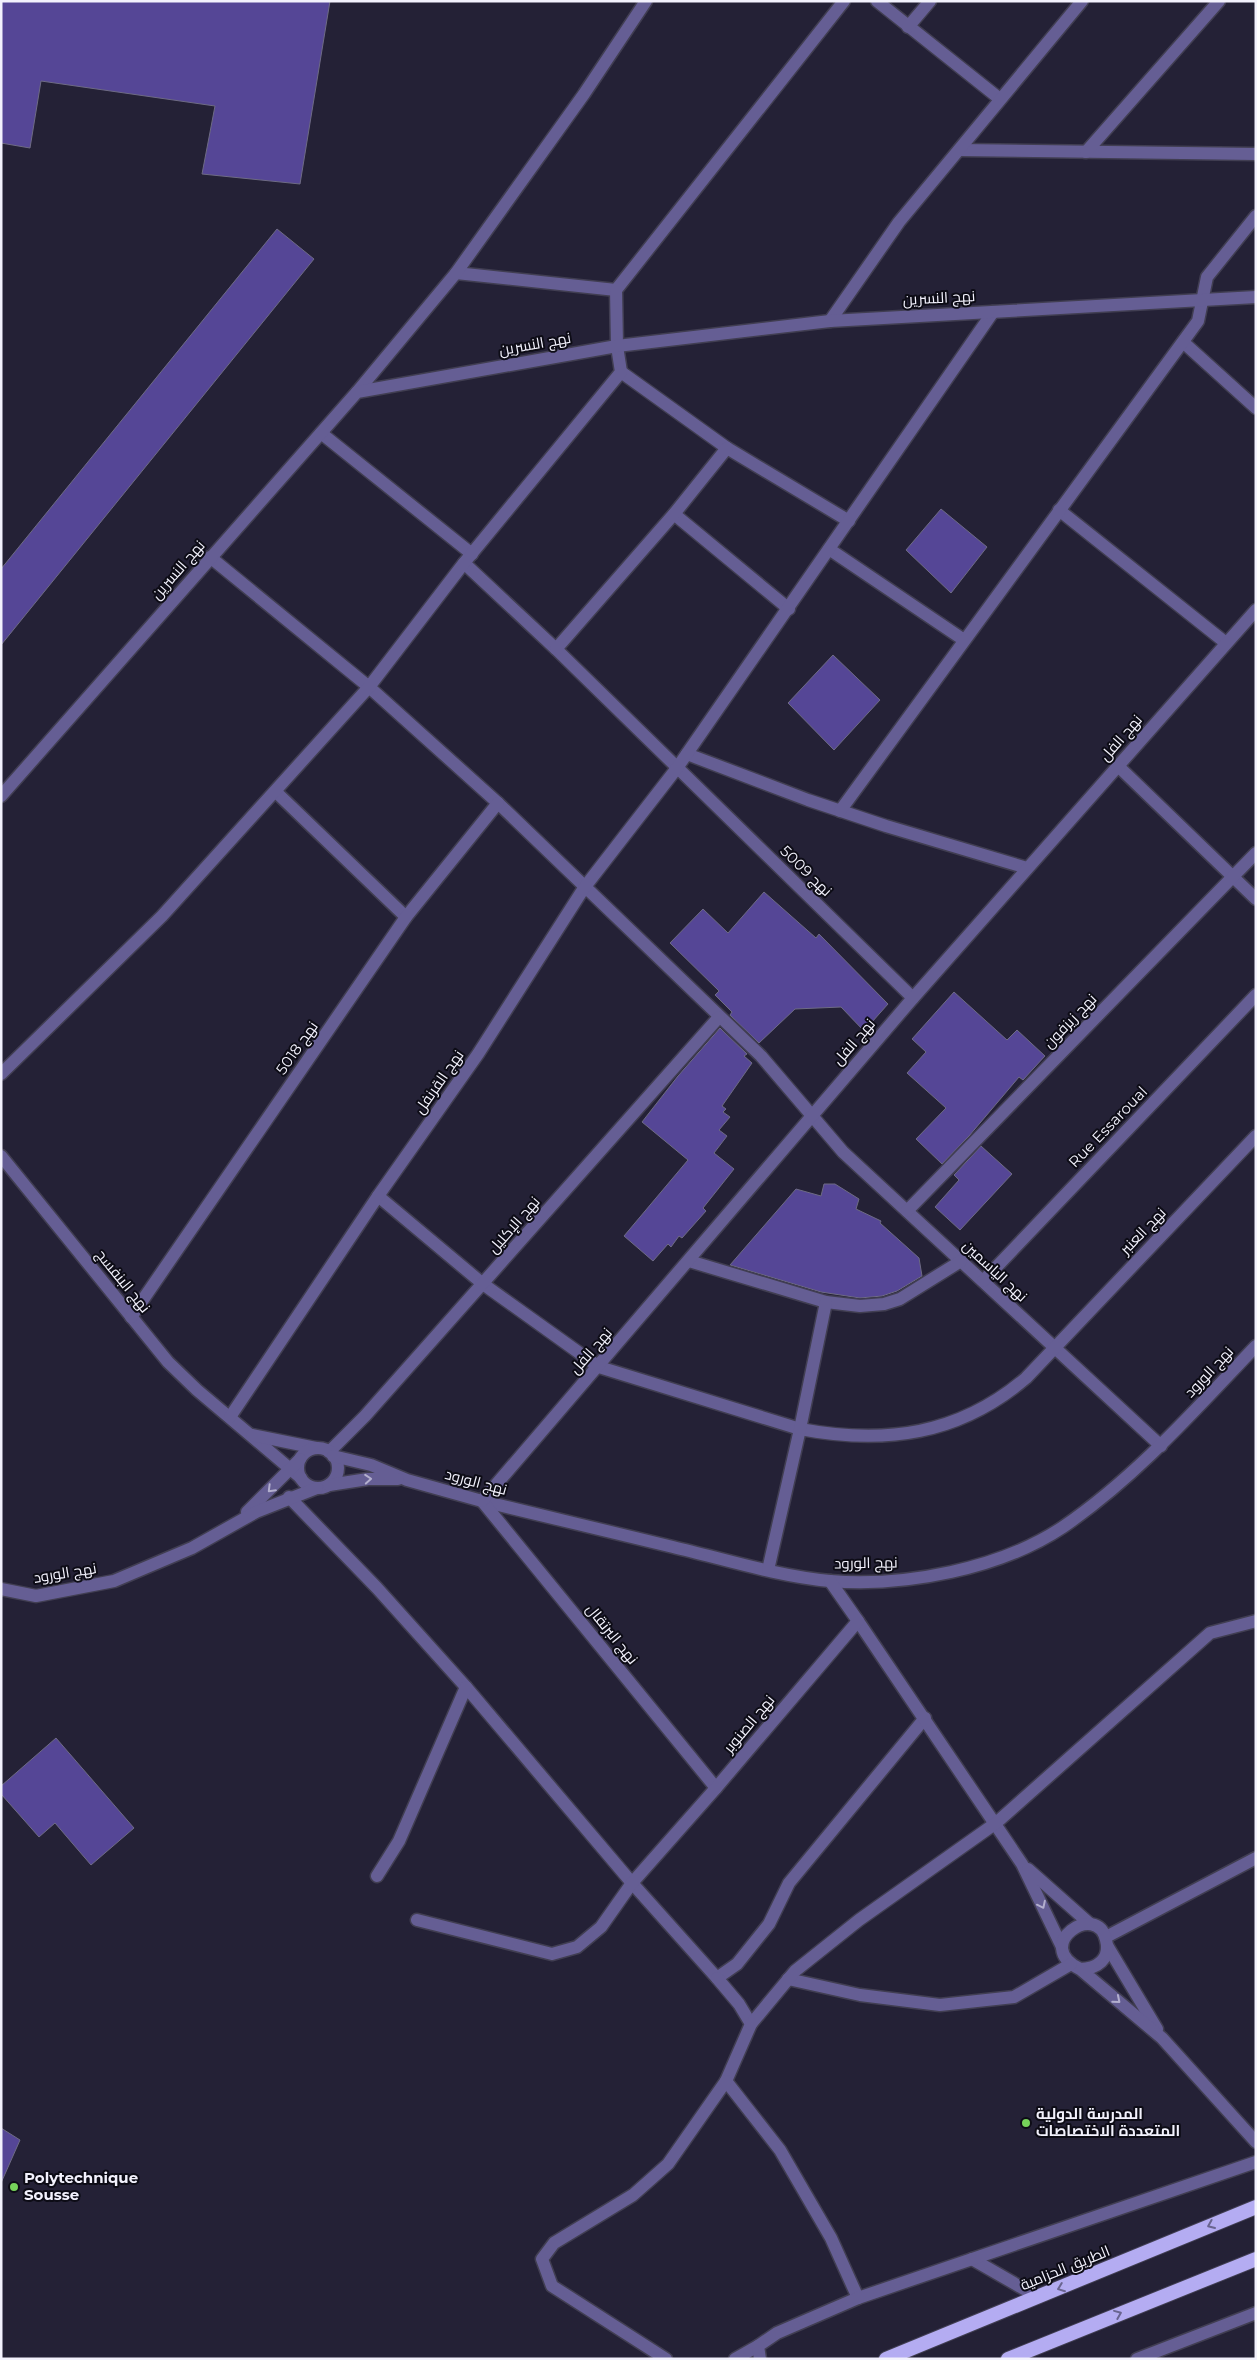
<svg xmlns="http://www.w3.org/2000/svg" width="1257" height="2360" font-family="Montserrat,Cairo,sans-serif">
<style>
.building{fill:#554696;stroke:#6e6b84}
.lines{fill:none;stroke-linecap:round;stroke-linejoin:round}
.minor-casing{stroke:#413e52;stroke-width:15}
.tertiary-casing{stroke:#413e52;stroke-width:15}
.trunk-casing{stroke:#413e52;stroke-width:16}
.minor{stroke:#655e94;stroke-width:12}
.tertiary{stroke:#655e94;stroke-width:12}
.trunk{stroke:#b4acf2;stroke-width:14}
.oneway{stroke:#b3afce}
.oneway2{stroke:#69648f}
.poi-dot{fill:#76d25a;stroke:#0d0c16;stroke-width:2}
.labels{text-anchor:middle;stroke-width:4;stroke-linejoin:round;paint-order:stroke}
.street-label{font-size:15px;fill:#f3f2fd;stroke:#0d0c16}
.poi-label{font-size:15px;font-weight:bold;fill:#f3f2fd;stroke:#0d0c16;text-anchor:start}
</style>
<rect width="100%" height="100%" fill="#242136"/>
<g class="building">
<path d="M 1,1 L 330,1 L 300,184 L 202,174 L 215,106 L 41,81 L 30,148 L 1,143 Z"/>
<path d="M 277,229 L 314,259 L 1,645 L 1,569 Z"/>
<path d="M 941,509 L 987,547 L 951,593 L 906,550 Z"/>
<path d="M 833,655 L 880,700 L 834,750 L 788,703 Z"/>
<path d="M 764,892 L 816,938 L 819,934 L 888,1004 L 864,1031 L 841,1007 L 795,1009 L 759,1043 L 730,1015 L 732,1012 L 715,995 L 719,991 L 670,943 L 703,909 L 728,933 Z"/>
<path d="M 954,992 L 1007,1040 L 1017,1030 L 1045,1056 L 1023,1080 L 1019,1077 L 969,1136 L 942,1164 L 916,1139 L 946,1108 L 907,1073 L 926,1052 L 912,1039 Z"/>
<path d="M 720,1028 L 747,1054 L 744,1056 L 752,1063 L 722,1106 L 726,1109 L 723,1112 L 730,1117 L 719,1130 L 727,1136 L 714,1153 L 734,1169 L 703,1208 L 706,1211 L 682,1238 L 679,1236 L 671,1247 L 668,1244 L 653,1261 L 624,1236 L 688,1160 L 642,1122 L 678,1076 Z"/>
<path d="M 981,1146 L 1012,1174 L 960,1230 L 935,1207 L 959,1180 L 954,1175 Z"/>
<path d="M 824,1184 L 835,1184 L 859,1199 L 856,1209 L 881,1221 L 880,1223 L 919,1258 L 922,1276 L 897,1291 L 882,1296 L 860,1298 L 821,1292 L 730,1265 L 796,1189 L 821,1196 Z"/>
<path d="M 56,1738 L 134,1828 L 91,1865 L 55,1823 L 39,1837 L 1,1794 L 1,1786 Z"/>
<path d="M 1,2128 L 20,2140 L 1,2183 Z"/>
</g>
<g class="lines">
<defs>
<g id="minor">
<path d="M 877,1 L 1000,99"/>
<path d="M 908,27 L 930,1"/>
<path d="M 959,150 L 1256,154"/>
<path d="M 1086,152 L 1219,1"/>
<path d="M 456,273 L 616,290"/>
<path d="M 830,321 L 899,222 L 1082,1"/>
<path d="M 1183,342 L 1256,408"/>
<path d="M 621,372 L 727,448 L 849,521"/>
<path d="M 357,392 L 456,273 L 584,94 L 646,1"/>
<path d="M 321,433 L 472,554"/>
<path d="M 1059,510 L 1226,643"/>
<path d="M 674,514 L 789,609"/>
<path d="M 829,549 L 964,640"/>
<path d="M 210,557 L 369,687 L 498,803 L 761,1056 L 843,1152 L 1161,1446"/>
<path d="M 464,563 L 556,649 L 913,998"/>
<path d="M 556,649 L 674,514 L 727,448"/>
<path d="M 687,754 L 808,800 L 886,826 L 1027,868"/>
<path d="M 1118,766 L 1256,899"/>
<path d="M 276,792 L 406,917"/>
<path d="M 840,811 L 1198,321 L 1207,277 L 1256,216"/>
<path d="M 1,1074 L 162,916 L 369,687 L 464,563 L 621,372 L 617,346 L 616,290 L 844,1"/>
<path d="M 1,1156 L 168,1362 L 197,1390 L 301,1478"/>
<path d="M 378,1196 L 483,1284 L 599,1367 L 800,1429 C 885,1445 959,1435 1026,1378 L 1256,1136"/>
<path d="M 907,1211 L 1256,853"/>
<path d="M 689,1261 L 826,1302 L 860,1306 L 884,1304 L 900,1299 L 961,1261"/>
<path d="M 983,1281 L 1256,995"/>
<path d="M 131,1317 L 406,917 L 498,803"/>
<path d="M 230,1417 L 378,1196 L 478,1054 L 584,888 L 677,768 L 993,312"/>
<path d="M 252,1435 L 316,1448"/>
<path d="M 329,1452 L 365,1416 L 719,1017"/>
<path d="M 289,1497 L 377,1588 L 466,1687 L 632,1883 L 717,1978 L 737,1964 L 769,1924 L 789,1883 L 925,1718"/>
<path d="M 482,1501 C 546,1516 609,1532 673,1547 C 724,1559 777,1576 830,1581 C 905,1587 1000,1569 1063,1527 C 1136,1477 1195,1410 1256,1346"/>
<path d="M 482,1501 L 716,1788"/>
<path d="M 768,1570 L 800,1429 L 826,1302"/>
<path d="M 858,1621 L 1022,1864 L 1062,1947"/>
<path d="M 1028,1869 L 1090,1924"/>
<path d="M 377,1876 L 399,1841 L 466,1687"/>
<path d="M 417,1920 L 552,1954 L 577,1947 L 601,1927 L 632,1883 L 716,1788 L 858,1621 L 830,1581"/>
<path d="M 1106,1937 L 1256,1858"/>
<path d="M 1108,1947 L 1157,2029"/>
<path d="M 1080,1969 C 1097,1969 1111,1959 1106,1940 C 1097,1900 1031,1945 1080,1969 L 1162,2038 L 1256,2142"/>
<path d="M 717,1978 L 739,2004 L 751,2024 L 726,2081 L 780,2150 L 831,2238 L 858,2298"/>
<path d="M 788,1979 L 860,1995 L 940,2005 L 1014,1997 L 1071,1964"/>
<path d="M 751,2024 L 795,1971 L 859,1920 L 996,1823 L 1210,1633 L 1256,1621"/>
<path d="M 972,2259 L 1038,2297"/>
<path d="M 666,2359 L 552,2286 L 542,2259 L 554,2243 L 633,2195 L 668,2164 L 726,2081"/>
<path d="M 735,2359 L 758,2346"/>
<path d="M 760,2359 L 758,2346 L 777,2333 L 858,2298 L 1256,2162"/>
<path d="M 1137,2359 L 1256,2313"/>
</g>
<g id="tertiary">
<path d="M 1,796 L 357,392 L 617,346 L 830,321 L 1256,297"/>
<circle cx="318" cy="1468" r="20"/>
<path d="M 333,1456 L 371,1465 L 407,1480 L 482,1501 L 913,998 L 1256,610"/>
<path d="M 329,1485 L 368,1479 L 398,1479"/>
<path d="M 247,1512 L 300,1459"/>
<path d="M 1,1589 L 36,1596 L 114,1581 L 192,1548 L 256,1512 L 317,1488"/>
</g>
<g id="trunk">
<path d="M 886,2359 L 1256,2207"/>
<path d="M 1008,2359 L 1256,2259"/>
</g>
</defs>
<use href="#minor" class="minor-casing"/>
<use href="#tertiary" class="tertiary-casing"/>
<use href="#trunk" class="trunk-casing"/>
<use href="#minor" class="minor"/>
<use href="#tertiary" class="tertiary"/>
<use href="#trunk" class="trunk"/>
</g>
<defs><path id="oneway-chevron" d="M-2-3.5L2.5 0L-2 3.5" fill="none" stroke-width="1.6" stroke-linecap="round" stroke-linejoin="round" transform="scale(1.25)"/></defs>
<g class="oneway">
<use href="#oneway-chevron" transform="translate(368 1479) rotate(-4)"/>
<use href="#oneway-chevron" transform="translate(271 1489) rotate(135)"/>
<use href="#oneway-chevron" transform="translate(1042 1905) rotate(64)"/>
<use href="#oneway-chevron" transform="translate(1117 2000) rotate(40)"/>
</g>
<g class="oneway2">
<use href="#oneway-chevron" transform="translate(1211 2225) rotate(157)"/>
<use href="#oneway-chevron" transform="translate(1061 2288) rotate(159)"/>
<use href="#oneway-chevron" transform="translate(1118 2314) rotate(-22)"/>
</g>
<g class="poi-dot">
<circle cx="1026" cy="2123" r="5"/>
<circle cx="14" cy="2187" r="5"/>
</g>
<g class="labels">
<g class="street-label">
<text transform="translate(939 298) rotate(-3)" y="5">نهج النسرين</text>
<text transform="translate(535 344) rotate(-10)" y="5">نهج النسرين</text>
<text transform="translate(178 570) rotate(-49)" y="5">نهج النسرين</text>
<text transform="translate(1121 738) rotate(-49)" y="5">نهج الفل</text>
<text transform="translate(806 871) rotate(44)" y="5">نهج 5009</text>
<text transform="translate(1070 1021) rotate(-46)" y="5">نهج زيزفون</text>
<text transform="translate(854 1042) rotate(-49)" y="5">نهج الفل</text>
<text transform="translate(297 1048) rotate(-55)" y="5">نهج 5018</text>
<text transform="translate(439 1082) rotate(-55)" y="5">نهج القرنفل</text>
<text transform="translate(1108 1127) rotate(-46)" y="5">Rue Essaroual</text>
<text transform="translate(514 1225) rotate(-49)" y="5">نهج الإكليل</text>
<text transform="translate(1143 1231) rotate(-46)" y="5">نهج العنبر</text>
<text transform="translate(995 1271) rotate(43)" y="5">نهج الياسمين</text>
<text transform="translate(123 1281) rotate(51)" y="5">نهج البنفسج</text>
<text transform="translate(591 1351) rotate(-49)" y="5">نهج الفل</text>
<text transform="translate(1209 1372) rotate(-47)" y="5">نهج الورود</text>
<text transform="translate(476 1482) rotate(15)" y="5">نهج الورود</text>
<text transform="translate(866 1563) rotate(-1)" y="5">نهج الورود</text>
<text transform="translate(65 1573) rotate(-9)" y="5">نهج الورود</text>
<text transform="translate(612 1634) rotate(51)" y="5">نهج البرتقال</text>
<text transform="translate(749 1724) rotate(-50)" y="5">نهج الصنوبر</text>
<text transform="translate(1065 2268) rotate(-22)" y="5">الطريق الحزامية</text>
</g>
<g class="poi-label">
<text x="1036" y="2119">المدرسة الدولية<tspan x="1036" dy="17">المتعددة الاختصاصات</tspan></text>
<text x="24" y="2183">Polytechnique<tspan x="24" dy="17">Sousse</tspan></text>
</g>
</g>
<rect width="1257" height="2360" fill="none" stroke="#f3f2fd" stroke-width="5"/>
</svg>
